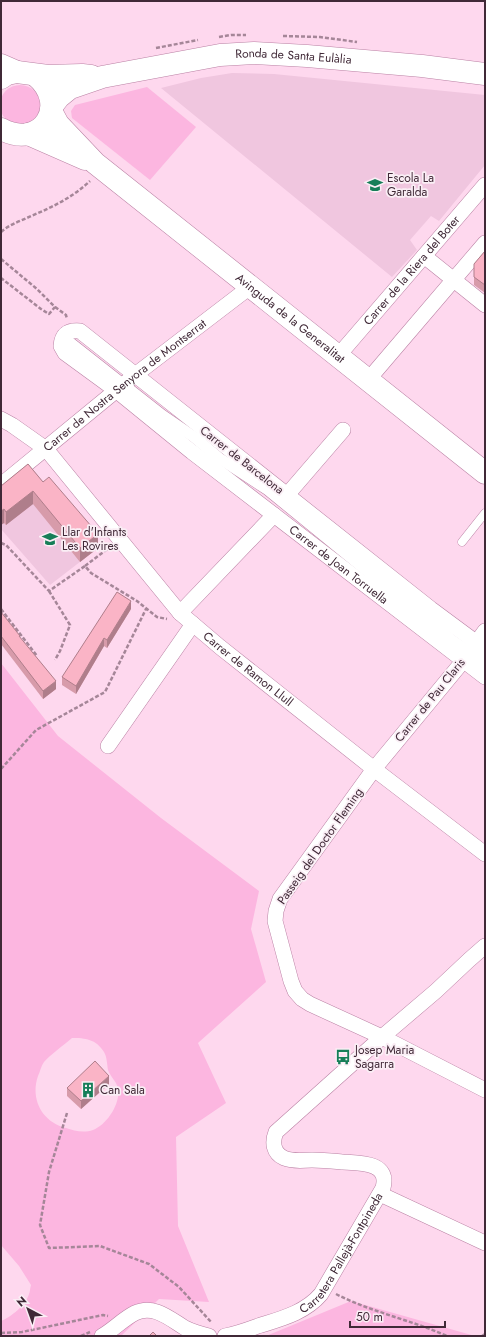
<svg xmlns="http://www.w3.org/2000/svg" width="486" height="1337" font-family="Jost,sans-serif">
<style>
.built{fill:#f0c6df}
.green{fill:#fcb6e0;fill-rule:evenodd}
.lines{fill:none;stroke-linecap:round;stroke-linejoin:round}
.service-casing{stroke:#ba81a4;stroke-width:9}
.pedestrian-casing{stroke:#ba81a4;stroke-width:12}
.minor-casing{stroke:#ba81a4;stroke-width:16}
.secondary-casing{stroke:#ba81a4;stroke-width:23}
.primary-casing{stroke:#ba81a4;stroke-width:23}
.path{stroke:#a58698;stroke-width:2.5;stroke-dasharray:4 2;stroke-linecap:butt}
.service{stroke:#fff;stroke-width:8}
.pedestrian{stroke:#fff;stroke-width:11}
.minor{stroke:#fff;stroke-width:15}
.secondary{stroke:#fff;stroke-width:22}
.primary{stroke:#fff;stroke-width:22}
.wall{fill:#d79baa}
.shaded-wall{fill:#af7e8b}
.building{fill:#fab4c6;stroke:#af7e8b}
.labels{text-anchor:middle;stroke-width:3.5;stroke-linejoin:round;paint-order:stroke}
.street-label{font-size:12px;fill:#402937;stroke:#faeef5}
.poi-label{font-size:12px;fill:#402937;stroke:#faeef5;text-anchor:start}
</style>
<rect width="100%" height="100%" fill="#fed8ee"/>
<g class="built">
<path d="M 232,73 L 274,74 L 485,95 L 485,165 L 439,221 L 431,216 L 410,240 L 417,250 L 392,277 L 161,88 L 201,78 Z"/>
<path d="M 49,490 L 98,548 L 50,585 L 1,529 L 1,500 Z"/>
</g>
<g class="green">
<circle cx="20" cy="105" r="20"/>
<path d="M 147,87 L 196,127 L 150,180 L 72,118 L 71,111 L 75,105 Z"/>
<path d="M 1,663 L 58,736 L 161,818 L 259,891 L 251,929 L 266,982 L 198,1043 L 226,1103 L 176,1137 L 178,1226 L 209,1302 L 159,1299 L 121,1336 L 1,1336 L 1,1321 C 11,1317 26,1305 29,1294 C 30,1292 30,1288 31,1285 L 19,1266 L 1,1245 ZM 72,1038 C 85,1038 96,1039 104,1052 C 107,1057 107,1064 108,1070 C 110,1076 116,1081 118,1088 C 121,1103 107,1125 93,1130 C 84,1133 74,1131 66,1128 C 42,1122 30,1099 38,1076 C 40,1072 41,1066 44,1062 C 50,1055 64,1045 72,1038 Z"/>
<path d="M 351,1301 L 475,1336 L 266,1336 Z"/>
</g>
<g class="lines">
<defs>
<path id="service" d="M 462,542 L 485,513"/>
<path id="pedestrian" d="M 68,341 L 162,415 L 194,437 L 219,458 L 268,490 L 453,641 L 485,663"/>
<g id="minor">
<path d="M 424,256 L 485,305"/>
<path id="s1" d="M 338,356 L 485,185"/>
<path d="M 368,380 L 485,243"/>
<path id="s2" d="M 1,419 L 12,425 L 46,449 L 180,613 L 220,647 L 374,769 L 485,854"/>
<path id="s3" d="M 1,485 L 135,375 L 250,287"/>
<path d="M 287,495 L 343,430"/>
<path d="M 180,613 L 274,515"/>
<path d="M 485,631 L 464,660 L 374,769 L 280,899 L 276,911 L 275,921 L 291,981 L 295,991 L 302,999 L 310,1004 L 382,1037 L 485,1090"/>
<path id="s4" d="M 485,649 L 431,609 L 80,331 C 68,330 62,334 61,346 L 65,353 L 117,391 L 192,452 L 485,677"/>
<path d="M 108,746 L 193,624"/>
<path d="M 380,1194 L 485,1243"/>
<path d="M 102,1336 C 113,1330 123,1319 135,1313 C 154,1304 170,1319 185,1328 C 193,1332 200,1334 209,1336"/>
<path id="s5" d="M 225,1336 C 236,1334 247,1330 258,1326 C 280,1319 305,1313 321,1294 L 383,1188 C 390,1162 360,1163 343,1162 C 332,1161 322,1160 312,1160 C 303,1160 293,1162 284,1158 C 273,1153 272,1142 276,1132 L 382,1037 L 436,991 L 469,960 L 485,946"/>
</g>
<g id="secondary">
<path d="M 1,78 L 7,74 L 17,72 L 48,76 L 82,75 L 91,76"/>
<path id="s6" d="M 52,106 L 59,97 L 70,88 L 102,77 L 220,55 L 254,53 L 307,56 L 422,66 L 485,74"/>
<path id="s7" d="M 51,111 L 58,124 L 95,163 L 485,473"/>
<path d="M 1,129 C 42,151 71,104 35,75"/>
<path d="M 28,134 L 85,159"/>
</g>
<path id="primary" d="M 1,65 L 17,72"/>
</defs>
<use href="#service" class="service-casing"/>
<use href="#pedestrian" class="pedestrian-casing"/>
<use href="#minor" class="minor-casing"/>
<use href="#secondary" class="secondary-casing"/>
<use href="#primary" class="primary-casing"/>
<g class="path">
<path d="M 283,36 L 320,37 L 357,42"/>
<path d="M 219,37 L 231,35 L 246,35"/>
<path d="M 156,48 L 198,40"/>
<path d="M 1,232 C 10,224 21,221 31,216 C 53,207 73,197 90,181"/>
<path d="M 1,259 L 37,289 L 55,307 L 49,314 L 41,309 L 1,278"/>
<path d="M 55,307 L 66,315 L 67,319"/>
<path d="M 1,543 L 6,545 L 49,591 L 85,566 L 91,573 L 137,601 L 157,617 L 167,619"/>
<path d="M 85,566 L 110,547"/>
<path d="M 49,591 L 70,625 L 60,651 L 55,660"/>
<path d="M 1,609 L 37,656"/>
<path d="M 1,769 L 36,730 L 105,692 L 146,609"/>
<path d="M 67,1113 L 49,1172 L 40,1225 L 49,1248 L 100,1246 L 149,1264 L 179,1287 L 212,1323"/>
<path d="M 336,1294 C 371,1312 411,1320 447,1336"/>
<path d="M 1,1333 L 22,1332 L 103,1315 L 108,1316"/>
<path d="M 81,1336 L 90,1332"/>
<path d="M 482,1336 L 485,1334"/>
</g>
<use href="#service" class="service"/>
<use href="#pedestrian" class="pedestrian"/>
<use href="#minor" class="minor"/>
<use href="#secondary" class="secondary"/>
<use href="#primary" class="primary"/>
</g>
<g class="wall">
<path d="M 485,251 L 485,293 L 474,285 L 474,264 Z"/>
<path d="M 28,464 L 98,548 L 80,562 L 33,504 L 6,525 L 4,523 L 1,525 L 1,486 Z"/>
<path d="M 131,609 L 107,648 L 104,646 L 76,694 L 62,685 L 62,677 Z"/>
<path d="M 1,612 L 56,689 L 43,699 L 1,644 Z"/>
<path d="M 109,1084 L 81,1109 L 67,1096 L 67,1088 Z"/>
</g>
<g class="shaded-wall">
<path d="M 33,491 L 33,504 L 6,525 L 6,512 Z"/>
<path d="M 4,509 L 4,523 L 1,525 L 1,511 Z"/>
<path d="M 98,534 L 98,548 L 80,562 L 80,548 Z"/>
<path d="M 131,601 L 131,609 L 107,648 L 107,640 Z"/>
<path d="M 104,638 L 104,646 L 76,694 L 76,686 Z"/>
<path d="M 56,681 L 56,689 L 43,699 L 43,691 Z"/>
<path d="M 109,1076 L 109,1084 L 81,1109 L 81,1101 Z"/>
</g>
<g class="building">
<path d="M 485,251 L 485,285 L 474,277 L 474,264 Z"/>
<path d="M 28,464 L 43,482 L 49,477 L 98,534 L 80,548 L 33,491 L 6,512 L 4,509 L 1,511 L 1,486 Z"/>
<path d="M 117,592 L 131,601 L 107,640 L 104,638 L 76,686 L 62,677 Z"/>
<path d="M 1,612 L 20,636 L 19,636 L 56,681 L 43,691 L 1,636 Z"/>
<path d="M 95,1061 L 109,1076 L 81,1101 L 67,1088 Z"/>
<path d="M 153,1332 L 157,1336 L 149,1336 Z"/>
</g>
<defs>
<symbol id="school-bare" viewBox="-9 -9 18 18"><path d="M0-5L7-2L0 1L-7-2ZM-4 1L0 2.5L4 1V4Q0 6-4 4Z" fill="#167e58" stroke="#faeef5" stroke-width="2.5" paint-order="stroke"/></symbol>
<symbol id="bus-bare" viewBox="-9 -9 18 18"><path d="M-5-6H5V4H4V6H2V4H-2V6H-4V4H-5ZM-3.5-4V0h7V-4ZM-3.5 1.2v1.5H-2V1.2ZM2 1.2v1.5H3.5V1.2Z" fill="#167e58" stroke="#faeef5" stroke-width="2.5" paint-order="stroke"/></symbol>
<symbol id="building-bare" viewBox="-9 -9 18 18"><path d="M-4-6H4V6H1V3H-1V6H-4ZM-2.5-4.3h1.7v1.8h-1.7ZM.8-4.3h1.7v1.8H.8ZM-2.5-1h1.7V.8h-1.7ZM.8-1h1.7V.8H.8Z" fill="#167e58" stroke="#faeef5" stroke-width="2.5" paint-order="stroke"/></symbol>
</defs>
<g fill-rule="evenodd">
<use href="#school-bare" x="364" y="174" width="22" height="22"/>
<use href="#school-bare" x="39" y="528" width="22" height="22"/>
<use href="#bus-bare" x="332" y="1046" width="22" height="22"/>
<use href="#building-bare" x="77" y="1079" width="22" height="22"/>
</g>
<g class="labels">
<g class="street-label">
<text dy="4" stroke="none"><textPath href="#s6" startOffset="253">Ronda de Santa Eulàlia</textPath></text>
<text dy="4" stroke="none"><textPath href="#s1" startOffset="113">Carrer de la Riera del Boter</textPath></text>
<text dy="4" stroke="none"><textPath href="#s7" startOffset="318">Avinguda de la Generalitat</textPath></text>
<text dy="4" stroke="none"><textPath href="#s3" startOffset="159">Carrer de Nostra Senyora de Montserrat</textPath></text>
<text transform="translate(242 460) rotate(38)" y="4">Carrer de Barcelona</text>
<text dy="4" stroke="none"><textPath href="#s4" startOffset="897">Carrer de Joan Torruella</textPath></text>
<text dy="4" stroke="none"><textPath href="#s2" startOffset="354">Carrer de Ramon Llull</textPath></text>
<text transform="translate(430 700) rotate(-51)" y="4">Carrer de Pau Claris</text>
<text transform="translate(320 846) rotate(-55)" y="4">Passeig del Doctor Fleming</text>
<text dy="4" stroke="none"><textPath href="#s5" startOffset="151">Carretera Pallejà-Fontpineda</textPath></text>
</g>
<g class="poi-label">
<text x="387" y="182">Escola La<tspan x="387" dy="14">Garalda</tspan></text>
<text x="62" y="536">Llar d'Infants<tspan x="62" dy="14">Les Rovires</tspan></text>
<text x="355" y="1054">Josep Maria<tspan x="355" dy="14">Sagarra</tspan></text>
<text x="100" y="1094">Can Sala</text>
</g>
</g>
<rect width="486" height="1337" fill="none" stroke="#402937" stroke-width="4"/>
<g transform="translate(28 1309) rotate(319)" stroke="#faeef5" stroke-width="3" paint-order="stroke">
<path d="M0-3L7 15L0 10L-7 15Z" fill="#402937"/>
<text y="-6" font-size="11" font-weight="bold" text-anchor="middle" fill="#402937">N</text>
</g>
<path d="M350 1321v6h95v-6" fill="none" stroke="#402937" stroke-width="2"/>
<text x="356" y="1321" font-size="12" fill="#402937" stroke="#faeef5" stroke-width="3" paint-order="stroke">50 m</text>
</svg>
